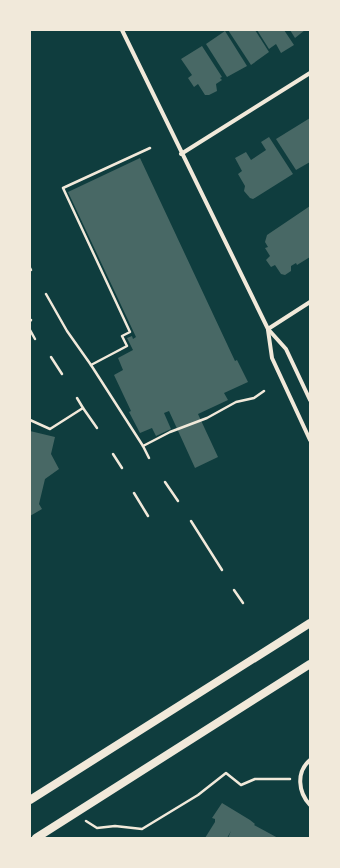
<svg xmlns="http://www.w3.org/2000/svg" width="340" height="868" font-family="'DejaVu Sans',sans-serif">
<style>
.building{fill:#486865}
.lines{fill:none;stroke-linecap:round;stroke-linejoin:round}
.path{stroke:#f1e9da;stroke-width:2.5}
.minor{stroke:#f1e9da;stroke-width:4}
.secondary{stroke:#f1e9da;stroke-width:8}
</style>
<rect width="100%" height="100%" fill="#0f3d3e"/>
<g class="building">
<path d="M 228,30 L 255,30 L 269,52 L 251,65 Z"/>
<path d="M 257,30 L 284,30 L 294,45 L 281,53 L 276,44 L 269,49 Z"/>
<path d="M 290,30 L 305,30 L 295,38 Z"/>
<path d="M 225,31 L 247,66 L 227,77 L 206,44 Z"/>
<path d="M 202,46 L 222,77 L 220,78 L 222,80 L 216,84 L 217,91 L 209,95 L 205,95 L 198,84 L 194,87 L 188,78 L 192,75 L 181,59 Z"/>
<path d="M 310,118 L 310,162 L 296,170 L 276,139 Z"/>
<path d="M 269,137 L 293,174 L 253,199 L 250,198 L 244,191 L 245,186 L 238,174 L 242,171 L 235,158 L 246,152 L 251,160 L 266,150 L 261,142 Z"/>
<path d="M 140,158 L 235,361 L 237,360 L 248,382 L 224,393 L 228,400 L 198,414 L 218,457 L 195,468 L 169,411 L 164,413 L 171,429 L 156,436 L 152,428 L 140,433 L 129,412 L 131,411 L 114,375 L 123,370 L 118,358 L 133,350 L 127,338 L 132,336 L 133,339 L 136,337 L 68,192 Z"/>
<path d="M 310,206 L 310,257 L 297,265 L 296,263 L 291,266 L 291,271 L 285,275 L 281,274 L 275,265 L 271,267 L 266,260 L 270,256 L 265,248 L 268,247 L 265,242 L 267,235 Z"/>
<path d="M 30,431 L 55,437 L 51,454 L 59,469 L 45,479 L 39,504 L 42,509 L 30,516 Z"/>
<path d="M 222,803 L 250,820 L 255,824 L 254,825 L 278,838 L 228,838 L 231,831 L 227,838 L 205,838 L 215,822 L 215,819 L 212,818 Z"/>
</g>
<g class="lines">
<g class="path">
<path d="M 30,268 L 31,270"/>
<path d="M 46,294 L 67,331 L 91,365 L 127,346 L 122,336 L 130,332 L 63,188 L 150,148"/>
<path d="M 30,321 L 31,320"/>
<path d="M 30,330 L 35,339"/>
<path d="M 51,357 L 62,374"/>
<path d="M 91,365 L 143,446 L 170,432 L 207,418 L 236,402 L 254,398 L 264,391"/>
<path d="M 77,398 L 83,408"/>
<path d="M 30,420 L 50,429 L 83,408 L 97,428"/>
<path d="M 143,446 L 149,458"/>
<path d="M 113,454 L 122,468"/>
<path d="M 165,482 L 178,501"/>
<path d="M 134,493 L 148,516"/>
<path d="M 191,521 L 222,570"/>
<path d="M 234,590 L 243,603"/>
<path d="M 86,821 L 97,828 L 115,826 L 142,829 L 198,795 L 226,773 L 241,785 L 255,779 L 290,779"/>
</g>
<g class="minor">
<path d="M 122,30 L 268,329 L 286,349 L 310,400"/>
<path d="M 181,154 L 310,73"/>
<path d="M 268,329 L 310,302"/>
<path d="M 268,330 L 272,358 L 310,440"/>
<path d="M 310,760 C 296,772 298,792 310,805"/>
</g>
<g class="secondary">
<path d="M 30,800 L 310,623"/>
<path d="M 36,838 L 310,664"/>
</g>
</g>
<rect width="340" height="868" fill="none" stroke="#f1e9da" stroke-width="62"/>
</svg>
